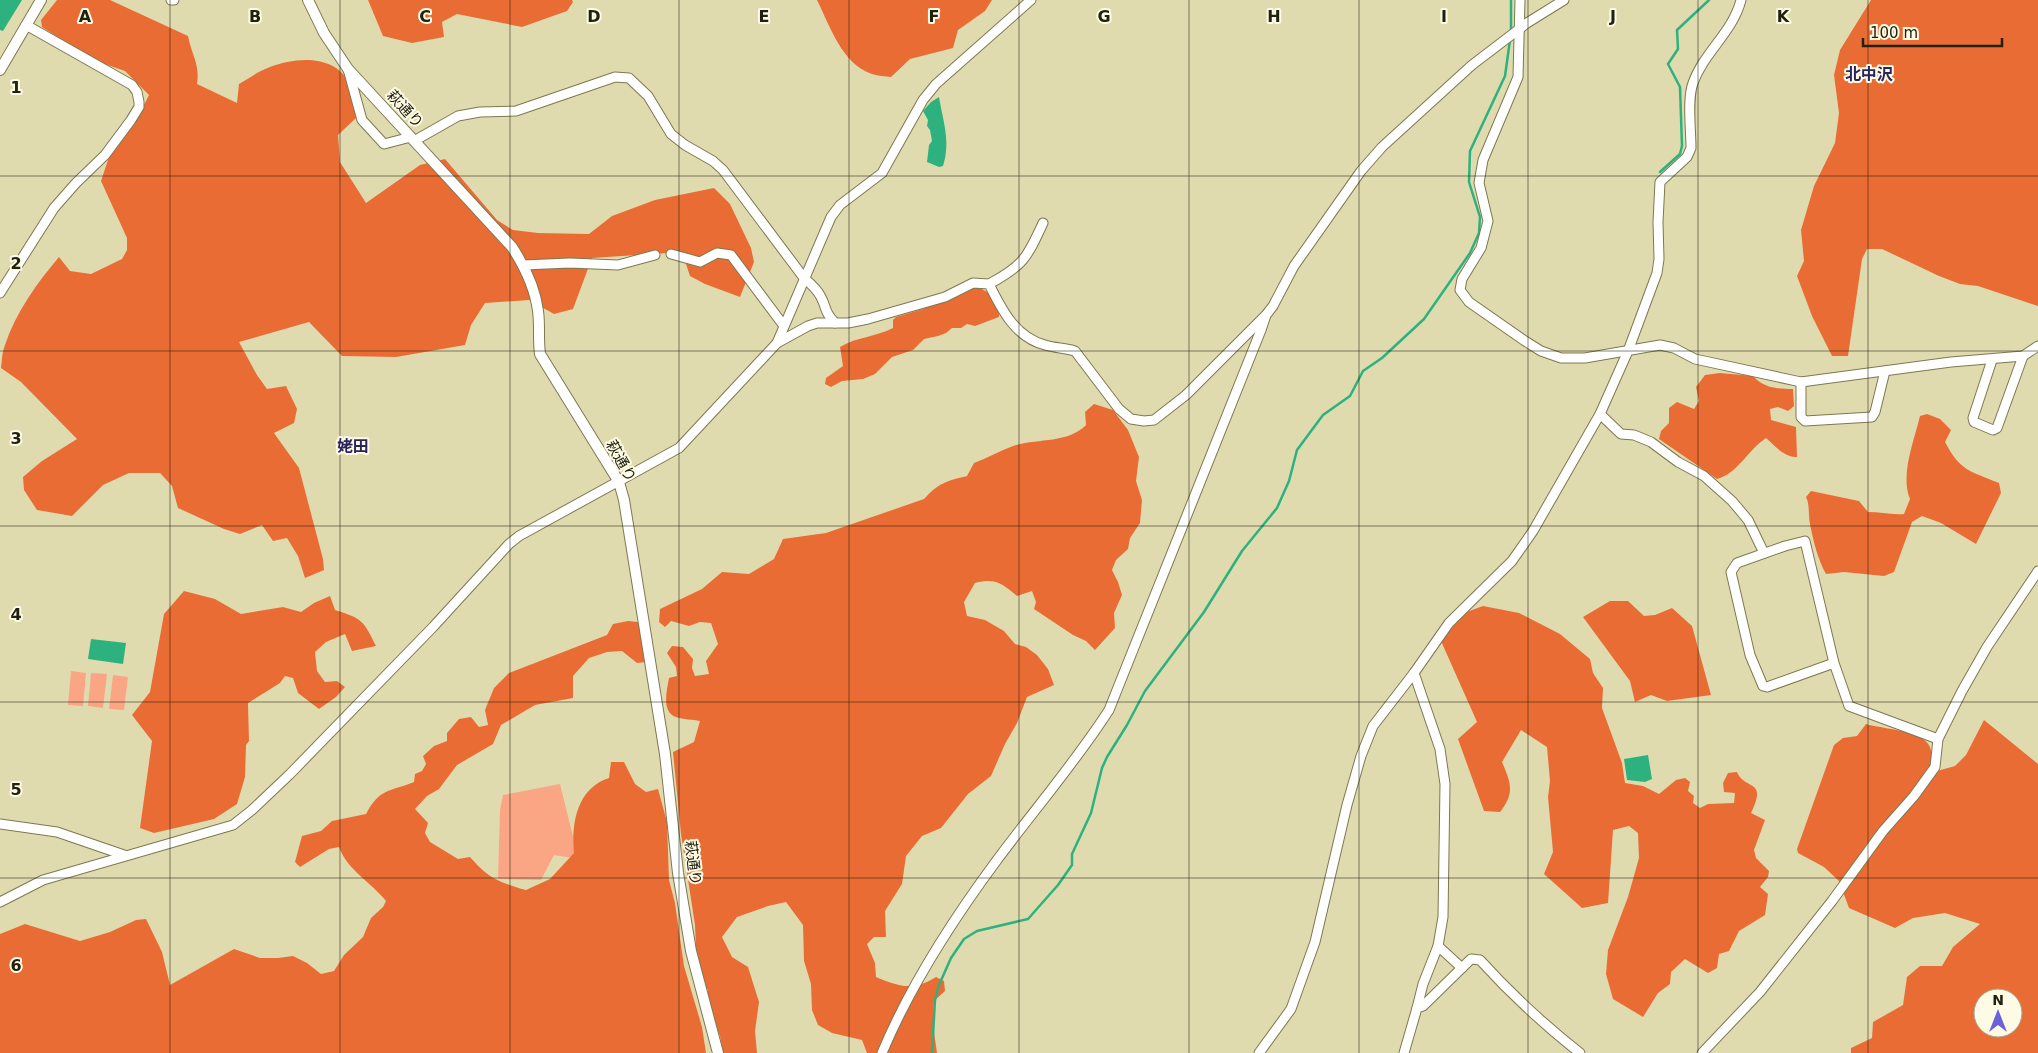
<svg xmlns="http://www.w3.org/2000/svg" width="2038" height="1053" font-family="'DejaVu Sans','Noto Sans JP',sans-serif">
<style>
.green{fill:#faa685}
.forest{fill:#ea6c35;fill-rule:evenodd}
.water{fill:#2db27f}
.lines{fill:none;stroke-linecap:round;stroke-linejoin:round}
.stream{stroke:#2db27f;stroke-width:2.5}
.minor-casing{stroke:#7d7850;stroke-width:11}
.tertiary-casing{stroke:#7d7850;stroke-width:12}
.minor{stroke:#fff;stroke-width:9}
.tertiary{stroke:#fff;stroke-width:10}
.grid{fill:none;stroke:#22200f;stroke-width:1;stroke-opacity:0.55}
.labels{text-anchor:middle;stroke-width:4;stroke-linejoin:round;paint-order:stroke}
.street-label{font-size:15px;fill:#22200f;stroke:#fdfbe5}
.neighbourhood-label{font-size:16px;font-weight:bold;fill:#2a255f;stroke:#fdfbe5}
.grid-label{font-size:16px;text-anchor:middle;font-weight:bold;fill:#22200f;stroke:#fdfbe5;stroke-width:4;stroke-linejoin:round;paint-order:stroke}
</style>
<rect width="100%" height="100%" fill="#e0dbaf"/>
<g class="green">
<path d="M 71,671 L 86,673 L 83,706 L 68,705 Z"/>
<path d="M 91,673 L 107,674 L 103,708 L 88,706 Z"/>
<path d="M 113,675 L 128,677 L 124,710 L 109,709 Z"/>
<path d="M 560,784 L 576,849 L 573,858 L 554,855 L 541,880 L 498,879 L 500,810 L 503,795 Z"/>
</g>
<g class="forest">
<path d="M 57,0 L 110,0 L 188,36 C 192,56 200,64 197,84 L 237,103 L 239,84 C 249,78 259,71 270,67 C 296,57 335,54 350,84 C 354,93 354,108 356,118 L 338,135 L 340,162 L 366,203 L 420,165 L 445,159 L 497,220 L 513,230 L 538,233 L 589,234 L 612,216 L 655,200 L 714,188 L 730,204 L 751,248 L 754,262 L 740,297 L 705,284 L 690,276 L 682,252 L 592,258 L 573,309 L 554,314 L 529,300 L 485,303 L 471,325 L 465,345 L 396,357 L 342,356 L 309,322 L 239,342 L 257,375 L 267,389 L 286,386 L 297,409 L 294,423 L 274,433 L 299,468 L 323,559 L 324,570 L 305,578 L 298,556 L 287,538 L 273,541 L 262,525 L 240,534 L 224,529 L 178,508 L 172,486 L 160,473 L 129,473 L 103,485 L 72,516 L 37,510 L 24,490 L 23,477 L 42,461 L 77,439 L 21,382 L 1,368 C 2,361 2,352 5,345 C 16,312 37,283 59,257 L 70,271 L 91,274 L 122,259 L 127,250 L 127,238 L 101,181 L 109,157 L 138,117 L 149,95 L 125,71 L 93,60 L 42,27 L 41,20 Z"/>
<path d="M 368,0 L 572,0 L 573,2 L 567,11 L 522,27 L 457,14 L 442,22 L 444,37 L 412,43 L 383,36 Z"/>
<path d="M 817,0 L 992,0 L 985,11 L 958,30 L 953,48 L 910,59 L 891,77 C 885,76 878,76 872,74 C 842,64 830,26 817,0 Z"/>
<path d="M 1871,0 L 2038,0 L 2038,306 L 1978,286 L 1960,284 L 1939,276 L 1882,249 L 1867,249 L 1862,259 L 1848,356 L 1832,356 L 1812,316 L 1797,276 L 1804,261 L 1801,230 L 1814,186 L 1835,143 L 1839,113 L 1834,75 L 1840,50 Z"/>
<path d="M 974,287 C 988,288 1000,303 999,317 L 975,326 L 967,324 L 961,328 L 952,328 L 946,333 L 938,336 L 924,339 L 913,350 L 892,357 L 875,374 L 863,379 L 842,381 L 831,387 L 825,384 L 826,378 L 843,366 L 840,347 C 856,337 876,337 893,328 L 893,320 L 896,317 L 923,309 Z"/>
<path d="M 1720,373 L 1753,376 C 1764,388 1777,389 1793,389 L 1794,406 L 1788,411 L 1778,407 L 1770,409 L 1771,420 L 1796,427 L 1797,457 C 1784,457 1775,446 1766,438 C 1748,450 1737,474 1717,479 L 1659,439 L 1661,431 L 1669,423 L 1669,408 L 1677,402 L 1694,409 L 1699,401 L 1696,387 L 1705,375 Z"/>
<path d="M 1094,404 L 1113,410 L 1128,430 L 1139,457 L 1136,481 L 1142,500 L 1140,523 L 1130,538 L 1128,549 L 1116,560 L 1112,570 L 1118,582 L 1122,595 L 1114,613 L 1115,628 L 1095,650 L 1086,641 L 1073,635 L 1034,609 L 1036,602 L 1032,591 L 1017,596 C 1001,583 996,578 975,583 L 964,602 L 967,616 L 985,620 L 1004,631 L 1015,644 L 1026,647 L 1037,655 L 1048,669 L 1054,685 L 1027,697 L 1017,723 L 1005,744 L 991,776 L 968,794 L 941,828 L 922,836 L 906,856 L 902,884 L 885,911 L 886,937 L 874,937 L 867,944 L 875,963 L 876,977 C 900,987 913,991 936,977 L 944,981 L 945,991 L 934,1001 L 933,1025 L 937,1053 L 867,1053 L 862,1040 L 832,1033 L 818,1025 L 812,1010 L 811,984 L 804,961 L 803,925 L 786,902 L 768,906 L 737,917 L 722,937 L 732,957 L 748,967 L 759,1002 L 755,1031 L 757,1053 L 723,1053 L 720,1036 L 707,1002 L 708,990 L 702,981 L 696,949 L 695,925 L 681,834 L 673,752 L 694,742 L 700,721 C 693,719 683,720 676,717 C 661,712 667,690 669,678 L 677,676 L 676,667 L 667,653 L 672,646 L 683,647 L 693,659 L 692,668 L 695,676 L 709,674 L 706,661 L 718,644 L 711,623 L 700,622 L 689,626 L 671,621 L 665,627 L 659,622 L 660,609 L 702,589 L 722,572 L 749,574 L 774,559 L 783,539 L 826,533 L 924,499 C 939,483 946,481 967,476 L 974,463 C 987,458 1000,451 1013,446 C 1037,438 1067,444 1086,425 L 1085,412 Z"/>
<path d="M 1927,414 L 1940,419 L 1951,430 L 1945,442 C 1960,471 1970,471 1999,483 L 2001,493 L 1976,544 L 1941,523 L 1922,516 L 1912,522 L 1894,572 L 1884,576 L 1844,572 L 1826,574 C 1818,560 1813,540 1810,524 C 1808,514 1810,505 1806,497 L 1811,491 L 1859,501 L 1868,512 C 1880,512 1891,515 1904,514 L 1910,499 C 1900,475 1914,441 1920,416 Z"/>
<path d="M 184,591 L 215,599 L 241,614 L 283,607 L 301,612 L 314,603 L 330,596 L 335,610 C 363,619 363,620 376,646 L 352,651 L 345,634 L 326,642 L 315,652 L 317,671 L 325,682 L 337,681 L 345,687 L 336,697 L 319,709 L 298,693 L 293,678 L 285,676 L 280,683 L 248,703 L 249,741 L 246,745 L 245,777 L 237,804 L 214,819 L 154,833 L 140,828 L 152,741 L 132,715 L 150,692 L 164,614 Z"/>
<path d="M 1610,601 L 1628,601 L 1644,616 L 1655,615 L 1672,608 L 1692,626 L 1711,695 L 1667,701 L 1651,695 L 1635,702 L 1630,681 L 1583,617 Z"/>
<path d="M 1483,606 L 1519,613 L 1560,634 L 1590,659 L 1593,673 L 1603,688 L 1602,708 L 1622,763 L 1625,783 L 1643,786 L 1659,794 L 1676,780 L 1685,778 L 1690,782 L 1688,791 L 1694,796 L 1693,803 L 1700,808 L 1708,804 L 1734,803 L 1735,793 L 1724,792 L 1723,783 L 1728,773 L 1737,772 C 1745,791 1768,778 1751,813 L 1765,820 L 1754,850 L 1756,858 L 1769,871 L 1768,877 L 1760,887 L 1768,894 L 1765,915 L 1739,931 L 1729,951 L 1719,954 L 1717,968 L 1708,973 L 1685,959 L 1671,972 L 1670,984 L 1658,993 L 1643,1017 L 1613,999 L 1606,974 L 1608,950 L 1628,897 L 1639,858 L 1638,833 L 1629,826 L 1613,830 L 1608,903 L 1582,908 L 1544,874 L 1553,852 L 1548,797 L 1550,781 L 1547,747 L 1521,730 L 1502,762 C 1511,783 1515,793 1500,812 L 1484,811 L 1458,739 L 1477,722 L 1441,641 L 1464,613 Z"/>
<path d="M 628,621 L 638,622 L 642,630 L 646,662 L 637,663 L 622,651 L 607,652 L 589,658 L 573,676 L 573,698 L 535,705 L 501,725 L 493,744 L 457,765 L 439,789 L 427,796 L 415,809 L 428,823 L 425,833 L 430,842 L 458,859 L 470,857 C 489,879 499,882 526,890 L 550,879 L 574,853 C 571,824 577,788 609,778 L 611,762 L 624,762 L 635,784 L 646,792 L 658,789 L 667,822 L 669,880 L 675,903 L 684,966 L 702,1027 L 706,1053 L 0,1053 L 0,934 L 25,924 L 80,941 L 110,932 L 136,920 L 146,919 L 162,952 L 170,985 L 234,949 L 260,958 L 278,958 L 293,956 L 307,963 L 321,974 L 334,971 L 344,955 L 363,937 L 371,918 L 383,907 L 386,901 C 370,881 348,871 339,847 L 329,849 L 300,867 L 295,862 L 302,836 L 321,831 L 332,821 L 366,814 C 380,788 389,792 414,782 L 415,774 L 422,771 L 426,764 L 423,756 L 434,746 L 447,741 L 447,733 L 459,719 L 471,717 L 479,727 L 488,725 L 485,710 L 494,688 L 509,673 L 607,635 L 613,624 Z"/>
<path d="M 1984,720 L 2038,764 L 2038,1053 L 1851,1053 L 1851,1048 L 1872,1038 L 1873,1022 L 1903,1005 L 1907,977 L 1920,966 L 1942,966 L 1953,947 L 1980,924 L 1945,913 L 1913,918 L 1895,928 L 1849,908 L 1839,881 L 1824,867 L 1798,853 L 1797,849 L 1834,745 L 1843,738 L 1857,736 L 1866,724 C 1882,729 1923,730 1930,747 C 1932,753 1932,760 1932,767 L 1937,771 L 1955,766 L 1966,755 ZM 1983,998 L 2013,998 L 2013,1028 L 1983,1028 Z"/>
</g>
<g class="water">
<path d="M 0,0 L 22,0 L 3,31 L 0,30 Z"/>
<path d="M 939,97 C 943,121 951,142 943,166 L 939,167 L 927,162 L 929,145 L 932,141 L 930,130 L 927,126 L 928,120 L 923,111 L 931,102 Z"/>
<path d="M 91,639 L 126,643 L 123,664 L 88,659 Z"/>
<path d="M 1648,755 L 1652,779 L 1645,782 L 1627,780 L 1624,759 Z"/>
</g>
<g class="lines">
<g class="stream">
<path d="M 1511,32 L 1511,0"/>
<path d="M 1660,172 L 1680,154 L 1682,146 L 1680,87 L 1668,64 L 1678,49 L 1677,30 L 1709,0"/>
<path d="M 932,1053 L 935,1000 L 939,985 L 951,958 L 964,939 L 977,931 L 1028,919 L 1058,885 L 1072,865 L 1072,854 L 1091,813 L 1102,768 L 1107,757 L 1127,725 L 1145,691 L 1204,612 L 1242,551 L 1277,508 L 1289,481 L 1297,450 L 1323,415 L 1350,396 L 1363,371 L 1382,358 L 1424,319 L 1470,253 L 1479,233 L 1480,217 L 1469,182 L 1470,151 L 1505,76 L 1510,40"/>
</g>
<defs>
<g id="minor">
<path d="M 171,0 L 174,0"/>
<path d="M 1520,0 L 1518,77 L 1483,160 L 1479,183 L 1488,221 L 1481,248 L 1462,279 L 1460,290 L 1469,302 L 1525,341 L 1541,351 L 1561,358 L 1585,358 L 1660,345 L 1674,348 L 1695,359 L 1801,382 L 1951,362 L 2023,356 L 2038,346"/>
<path d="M 348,69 L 362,120 L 384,144 L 411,137"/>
<path d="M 414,141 L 458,116 L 480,112 L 516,111 L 615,77 L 629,78 L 648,96 L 671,134 L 685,145 L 713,161 L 723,170 L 804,278 C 811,284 817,289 821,297 C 827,309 824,311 835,323"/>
<path d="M 671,254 L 700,262 L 717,253 L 731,255 L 784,326"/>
<path d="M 523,265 L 570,263 L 618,265 L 655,255"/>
<path d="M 989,284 C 1023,266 1027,258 1043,223"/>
<path d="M 0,293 L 54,208 L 76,183 L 105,155 L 131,120 L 139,107 L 139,102 L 137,92 L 132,85 L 26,25"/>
<path d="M 777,343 L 808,326 L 817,323 L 848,323 L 868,319 L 945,297 L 973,283 L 989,284 C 1002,310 1015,337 1045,345 C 1055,348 1065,348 1075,351 L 1119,409 L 1131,419 L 1144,421 L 1154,420 L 1186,395 L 1265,316"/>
<path d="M 1992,360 L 1973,418 L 1974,422 L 1993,430 L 1997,428 L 2023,356"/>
<path d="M 1801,382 L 1801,417 L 1805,421 L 1872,417 L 1875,412 L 1885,371"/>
<path d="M 1600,414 L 1621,434 L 1634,435 L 1651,442 L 1678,462 L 1704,476 L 1732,501 L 1748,520 L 1764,553"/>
<path d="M 1834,663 L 1767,687 L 1763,686 L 1750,655 L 1731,572 L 1737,563 L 1785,546 L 1805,541 L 1834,663 L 1849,706 L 1938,739"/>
<path d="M 1414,673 L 1440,749 L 1445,784 L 1443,917 L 1438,946 L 1423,984 L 1417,1008"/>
<path d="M 0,824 L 57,832 L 124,855"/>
<path d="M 0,902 L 43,880 L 233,825 L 252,810 L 290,774 L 433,627 L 509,544 L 519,536 L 679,448 L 777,343 L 831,217 L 840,205 L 882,173 L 923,100 L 936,84 L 1031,0"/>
<path d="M 1438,946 L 1462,968"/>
<path d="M 882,1053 C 910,986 954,918 997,860 C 1034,810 1075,763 1109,710 L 1261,330 L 1266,315 L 1273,306 L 1294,266 L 1361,171 L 1382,147 L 1472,65 L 1527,23 L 1564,0"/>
<path d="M 1259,1053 L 1291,1009 L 1315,942 L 1347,805 L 1361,756 L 1373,726 L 1414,673 L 1449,623 L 1512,561 L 1533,531 L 1600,414 L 1628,351 L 1657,273 L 1659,259 L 1658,222 L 1660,182 L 1687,157 L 1691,148 C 1691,130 1687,99 1693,83 C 1704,52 1733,32 1741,0"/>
<path d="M 1404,1053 L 1417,1008 L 1423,1006 L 1471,959 L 1480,960 C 1511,994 1543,1024 1580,1053"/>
<path d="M 1702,1053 L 1760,992 L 1832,901 L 1883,831 L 1914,796 L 1935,767 L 1938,739 L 1962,691 L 1987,647 L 2038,571"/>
</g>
<g id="tertiary">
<path d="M 308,0 L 324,33 L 348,69 L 512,247 C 525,267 535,287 538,311 C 540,325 538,340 540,354 L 619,482 L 624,500 L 665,754 L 678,873 L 691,951 L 718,1053"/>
<path d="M 0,70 L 41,0"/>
</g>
</defs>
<use href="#minor" class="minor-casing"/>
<use href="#tertiary" class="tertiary-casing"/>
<use href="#minor" class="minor"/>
<use href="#tertiary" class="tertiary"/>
</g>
<path class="grid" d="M 170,0 L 170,1053M 340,0 L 340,1053M 510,0 L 510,1053M 679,0 L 679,1053M 849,0 L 849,1053M 1019,0 L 1019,1053M 1189,0 L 1189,1053M 1359,0 L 1359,1053M 1528,0 L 1528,1053M 1698,0 L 1698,1053M 1868,0 L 1868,1053M 0,176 L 2038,176M 0,351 L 2038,351M 0,526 L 2038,526M 0,702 L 2038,702M 0,878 L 2038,878"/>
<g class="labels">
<g class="street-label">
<text transform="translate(405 109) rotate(47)" y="5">萩通り</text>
<text transform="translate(621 461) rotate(61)" y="5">萩通り</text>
<text transform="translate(693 863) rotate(83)" y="5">萩通り</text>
</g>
<g class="neighbourhood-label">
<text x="1869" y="80">北中沢</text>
<text x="353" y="452">姥田</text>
</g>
</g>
<g class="grid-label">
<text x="85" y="22">A</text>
<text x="255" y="22">B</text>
<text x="425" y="22">C</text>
<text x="594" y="22">D</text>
<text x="764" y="22">E</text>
<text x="934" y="22">F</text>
<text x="1104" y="22">G</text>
<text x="1274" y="22">H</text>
<text x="1444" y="22">I</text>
<text x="1613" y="22">J</text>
<text x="1783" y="22">K</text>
<text x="16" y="93">1</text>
<text x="16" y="269">2</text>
<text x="16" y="444">3</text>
<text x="16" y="620">4</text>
<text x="16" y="795">5</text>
<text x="16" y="971">6</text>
</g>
<g transform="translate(1998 1013)"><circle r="24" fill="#fdfbe5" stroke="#a5a38f"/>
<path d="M0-4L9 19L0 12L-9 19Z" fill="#6a61db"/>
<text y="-8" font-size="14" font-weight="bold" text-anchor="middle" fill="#22200f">N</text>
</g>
<path d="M1863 38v8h139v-8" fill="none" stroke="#22200f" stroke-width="2.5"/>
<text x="1870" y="38" font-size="15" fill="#22200f" stroke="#fdfbe5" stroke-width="4" paint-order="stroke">100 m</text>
</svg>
